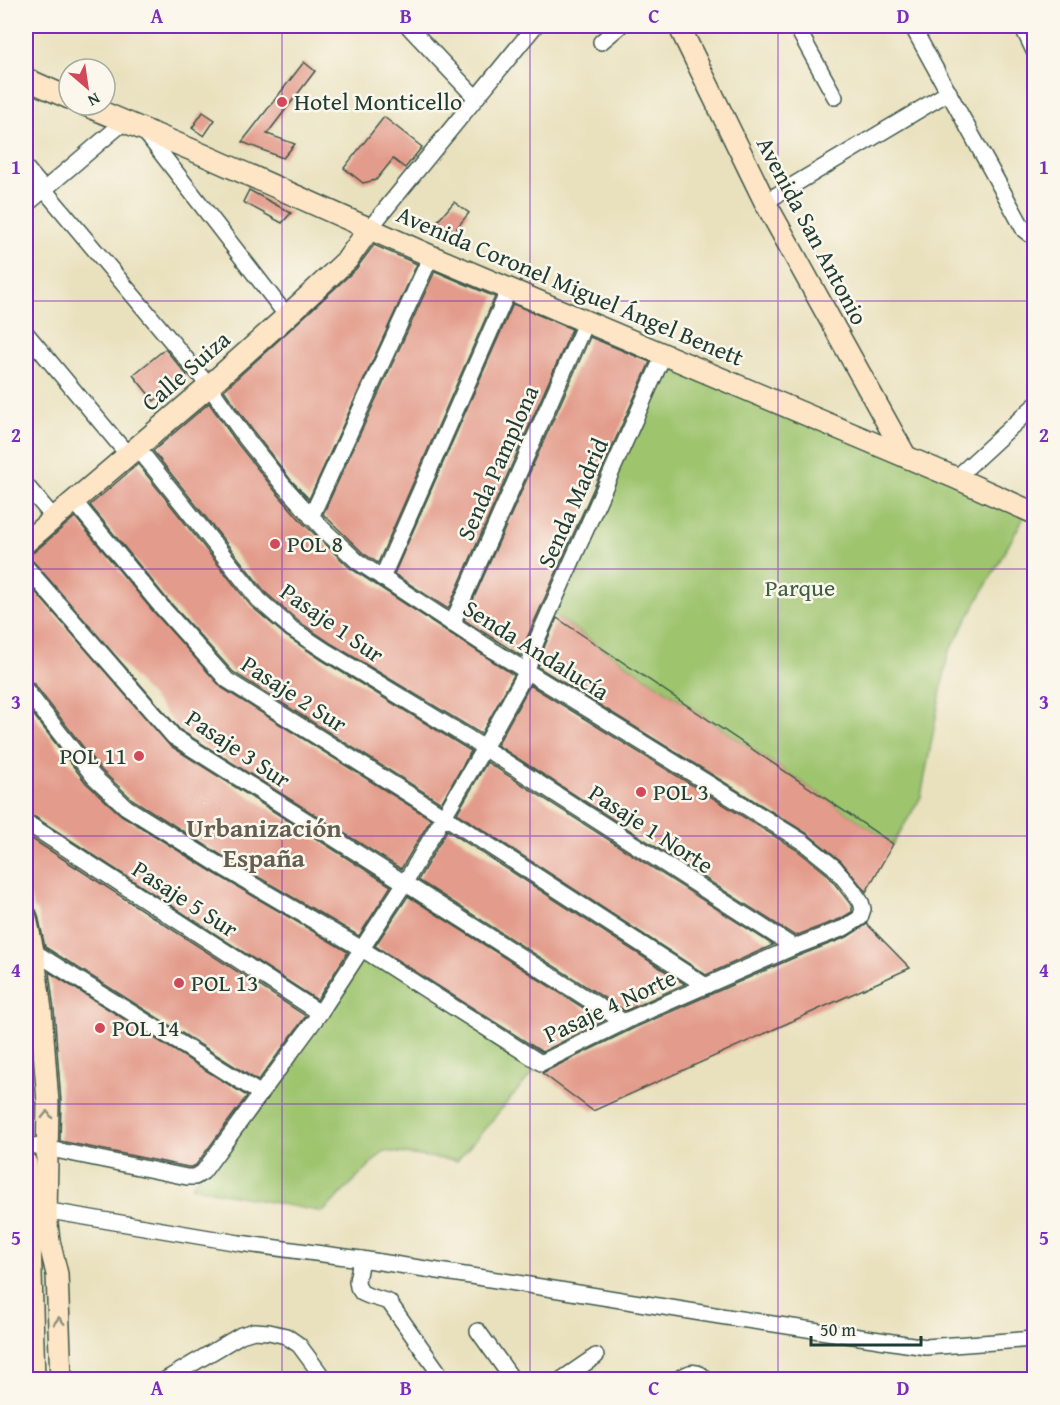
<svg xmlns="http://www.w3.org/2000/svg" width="1060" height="1405" font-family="'Gentium Book Plus',serif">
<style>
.green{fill:#9ec46e;stroke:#5e8051;stroke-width:1.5}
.building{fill:#e39b8b}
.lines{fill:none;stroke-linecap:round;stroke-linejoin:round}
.street-casing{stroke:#3d5649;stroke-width:18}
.secondary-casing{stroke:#3d5649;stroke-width:24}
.street{stroke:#fff;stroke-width:15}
.secondary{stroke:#fde5c5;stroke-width:21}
.oneway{stroke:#8e917c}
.grid{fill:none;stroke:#7b2cbf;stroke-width:1.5;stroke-opacity:0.55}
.poi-dot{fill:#d1495b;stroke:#fbf7ec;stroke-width:2}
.labels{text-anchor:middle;stroke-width:5;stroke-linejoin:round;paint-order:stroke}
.poi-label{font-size:24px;fill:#1f3d34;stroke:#fbf7ec;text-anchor:start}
.street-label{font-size:24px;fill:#1f3d34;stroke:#fbf7ec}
.park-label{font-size:24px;fill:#3f5f42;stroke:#fbf7ec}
.neighbourhood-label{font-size:26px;font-weight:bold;fill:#645e52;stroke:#fbf7ec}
.neatline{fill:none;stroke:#7b2cbf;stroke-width:2}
.grid-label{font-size:20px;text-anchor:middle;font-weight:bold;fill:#7b2cbf}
</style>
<rect width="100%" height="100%" fill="#fbf7ec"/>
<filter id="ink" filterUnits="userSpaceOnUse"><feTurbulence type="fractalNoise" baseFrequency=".0167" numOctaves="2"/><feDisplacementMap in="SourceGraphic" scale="12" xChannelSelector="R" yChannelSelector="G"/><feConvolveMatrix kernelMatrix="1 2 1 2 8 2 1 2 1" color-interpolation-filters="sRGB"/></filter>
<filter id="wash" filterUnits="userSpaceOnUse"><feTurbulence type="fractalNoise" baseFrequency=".008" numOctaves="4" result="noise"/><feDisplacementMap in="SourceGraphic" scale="24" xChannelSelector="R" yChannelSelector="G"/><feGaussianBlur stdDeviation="1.35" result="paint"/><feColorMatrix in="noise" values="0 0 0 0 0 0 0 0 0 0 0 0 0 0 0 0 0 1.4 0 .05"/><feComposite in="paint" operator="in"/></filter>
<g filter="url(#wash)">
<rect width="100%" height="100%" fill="#e9e1be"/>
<g class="green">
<path d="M 664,354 L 1028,510 L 948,654 L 921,797 L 893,844 L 549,612 Z"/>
<path d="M 365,952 L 541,1063 L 457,1161 L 384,1151 L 323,1212 L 191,1187 Z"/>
</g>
<g id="blocks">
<g class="building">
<path d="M 304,62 L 315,71 L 267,134 L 295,144 L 283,158 L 242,142 Z"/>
<path d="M 203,112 L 215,120 L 204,136 L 192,128 Z"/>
<path d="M 384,117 L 422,147 L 405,168 L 393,159 L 376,180 L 363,183 L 344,168 Z"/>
<path d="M 249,190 L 291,213 L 282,223 L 243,202 Z"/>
<path d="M 454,202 L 469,213 L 452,234 L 437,222 Z"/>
<path d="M 374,245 L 417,264 L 309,499 L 290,479 L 253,431 L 224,390 L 356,269 Z"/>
<path d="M 435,271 L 495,297 L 378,563 L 363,553 L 323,514 Z"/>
<path d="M 513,304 L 572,329 L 448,609 L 394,574 Z"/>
<path d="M 590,337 L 650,362 L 527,638 L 521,656 L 464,620 Z"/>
<path d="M 165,349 L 187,375 L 154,401 L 133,375 Z"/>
<path d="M 209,403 L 237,443 L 276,492 L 303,523 L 350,568 L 514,675 L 481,734 L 332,644 L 298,621 L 266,593 L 153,451 Z"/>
<path d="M 138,464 L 251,606 L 286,636 L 322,660 L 471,751 L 441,803 L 233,672 L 166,598 L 90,505 Z"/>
<path d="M 75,517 L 152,610 L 222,688 L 431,819 L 401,869 L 180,730 L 33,561 L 26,557 L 26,554 L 34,552 Z"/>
<path d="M 26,581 L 169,745 L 391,886 L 359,936 L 224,857 L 132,799 L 101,770 L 34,684 L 30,681 L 26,680 Z"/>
<path d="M 557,618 L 893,844 L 866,892 L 841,861 L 808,834 L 538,667 L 545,645 Z"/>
<path d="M 530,685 L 797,850 L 827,874 L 852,906 L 852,912 L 840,919 L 795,936 L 497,745 Z"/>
<path d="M 26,705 L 86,783 L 121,815 L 214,873 L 348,952 L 317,1000 L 35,817 L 26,815 Z"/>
<path d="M 487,762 L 773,945 L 706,975 L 457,813 Z"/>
<path d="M 447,830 L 685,984 L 625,1011 L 418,880 Z"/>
<path d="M 26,835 L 306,1016 L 258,1081 L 45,947 L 38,915 L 36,910 L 33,908 L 26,881 Z"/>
<path d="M 408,896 L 604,1021 L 542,1052 L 375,946 Z"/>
<path d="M 867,924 L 910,968 L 593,1111 L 542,1073 L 636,1027 L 798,956 L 847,937 Z"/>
<path d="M 49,972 L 247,1096 L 196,1165 L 192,1167 L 188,1167 L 60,1141 L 61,1102 L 54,1009 Z"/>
</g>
</g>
</g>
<g filter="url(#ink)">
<use href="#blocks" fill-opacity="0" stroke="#3d5649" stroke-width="1.5"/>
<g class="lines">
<defs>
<g id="street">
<path d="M 408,26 L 476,98"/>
<path d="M 796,26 L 835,97"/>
<path d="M 912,26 L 1024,230 L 1029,234 L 1034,236"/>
<path d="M 1022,26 L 1034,51"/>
<path d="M 601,42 L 620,26"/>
<path d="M 144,131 L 287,316"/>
<path d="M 26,168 L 209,386 L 245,437 L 283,485 L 323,529 L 357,561 L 494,651 L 803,842 L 834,867 L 852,889 L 861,902 L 863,909 L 860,918 L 844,928 L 794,947 L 632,1018 L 541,1063 L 362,949 L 219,865 L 126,807 L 94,777 L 26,690"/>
<path d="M 765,202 L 949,92"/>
<path d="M 26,205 L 124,122"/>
<path d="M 370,228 L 535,26"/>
<path d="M 26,333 L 128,455"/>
<path d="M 137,447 L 259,600 L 292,629 L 327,652 L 470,739 L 794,947"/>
<path d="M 956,478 L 1034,406"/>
<path d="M 26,485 L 54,518"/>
<path d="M 74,501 L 159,604 L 227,680 L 439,813 L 706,986"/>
<path d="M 311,517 L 431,256"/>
<path d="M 26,567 L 174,737 L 624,1022"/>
<path d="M 382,578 L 509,289"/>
<path d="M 452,624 L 586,321"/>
<path d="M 26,825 L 30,825 L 320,1013"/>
<path d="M 33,951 L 261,1094"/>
<path d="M 26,1144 L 187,1177 L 195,1177 L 203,1172 L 320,1013 L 404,884 L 484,748 L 527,671 L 536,642 L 664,354"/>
<path d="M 38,1209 L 239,1243 L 361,1259 L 516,1283 L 720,1316 L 926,1347 L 1034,1339"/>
<path d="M 361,1259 L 357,1281 L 358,1287 L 362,1293 L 369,1296 L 389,1302 L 444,1380"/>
<path d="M 478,1331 L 513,1380"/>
<path d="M 165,1380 L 241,1335 L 254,1331 L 269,1332 L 286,1336 L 299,1345 L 325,1380"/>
<path d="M 561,1380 L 596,1356"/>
<path d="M 677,1380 C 688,1372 697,1368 707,1380"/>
</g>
<g id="secondary">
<path d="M 679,26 L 765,202 L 906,457"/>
<path d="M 26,79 L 69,98"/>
<path d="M 85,105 L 197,152 L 431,256 L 956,478 L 1034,513"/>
<path d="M 26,542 L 209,386 L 287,316 L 347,260 L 370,228"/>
<path d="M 26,918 L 33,951 L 41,1010 L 48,1103 L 46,1215 L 49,1241 L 57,1274 L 61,1380"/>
<path d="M 26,1163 L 29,1202 L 34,1380"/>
</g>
</defs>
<use href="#street" class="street-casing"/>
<use href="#secondary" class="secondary-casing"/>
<use href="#street" class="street"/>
<use href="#secondary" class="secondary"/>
</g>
<defs><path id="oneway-chevron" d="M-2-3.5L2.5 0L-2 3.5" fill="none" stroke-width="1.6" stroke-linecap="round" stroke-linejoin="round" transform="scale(1.5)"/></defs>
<g class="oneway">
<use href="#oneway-chevron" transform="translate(47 1115) rotate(-89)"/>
<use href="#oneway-chevron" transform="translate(59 1321) rotate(-92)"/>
</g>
</g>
<path class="grid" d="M 282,26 L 282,1380M 530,26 L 530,1380M 778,26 L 778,1380M 26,301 L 1034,301M 26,569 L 1034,569M 26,836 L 1034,836M 26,1104 L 1034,1104"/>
<g class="poi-dot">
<circle cx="282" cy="102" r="6"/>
<circle cx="275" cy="544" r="6"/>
<circle cx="139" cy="756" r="6"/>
<circle cx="641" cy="792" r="6"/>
<circle cx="179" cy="983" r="6"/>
<circle cx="100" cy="1028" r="6"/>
</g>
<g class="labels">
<g class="poi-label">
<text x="294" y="110">Hotel Monticello</text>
<text x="287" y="552">POL 8</text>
<text x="127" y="764" text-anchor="end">POL 11</text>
<text x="653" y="800">POL 3</text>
<text x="191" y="991">POL 13</text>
<text x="112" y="1036">POL 14</text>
</g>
<g class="street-label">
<text transform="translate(812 231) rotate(62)" y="8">Avenida San Antonio</text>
<text transform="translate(570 286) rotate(23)" y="8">Avenida Coronel Miguel Ángel Benett</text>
<text transform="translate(186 371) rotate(-41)" y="8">Calle Suiza</text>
<text transform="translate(498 463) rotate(-66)" y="8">Senda Pamplona</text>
<text transform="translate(573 503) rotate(-66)" y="8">Senda Madrid</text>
<text transform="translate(332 623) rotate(35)" y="8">Pasaje 1 Sur</text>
<text transform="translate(536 650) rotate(32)" y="8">Senda Andalucía</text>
<text transform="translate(294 694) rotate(33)" y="8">Pasaje 2 Sur</text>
<text transform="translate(238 749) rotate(34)" y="8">Pasaje 3 Sur</text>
<text transform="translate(651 829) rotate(33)" y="8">Pasaje 1 Norte</text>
<text transform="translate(185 899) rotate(33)" y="8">Pasaje 5 Sur</text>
<text transform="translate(610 1006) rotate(-25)" y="8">Pasaje 4 Norte</text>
</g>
<g class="park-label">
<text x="800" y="596">Parque</text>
</g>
<g class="neighbourhood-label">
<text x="264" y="837">Urbanización<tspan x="264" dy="30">España</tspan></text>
</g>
</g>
<rect width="1060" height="1405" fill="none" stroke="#fbf7ec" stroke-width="66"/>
<g transform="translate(87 87) rotate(151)"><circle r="28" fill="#fbf7ec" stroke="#a3ada2" stroke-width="1.5"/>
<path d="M0-4.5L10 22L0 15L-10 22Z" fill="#d1495b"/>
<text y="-9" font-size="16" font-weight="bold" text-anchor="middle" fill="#1f3d34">N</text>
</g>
<path d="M811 1336v9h110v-9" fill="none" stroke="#1f3d34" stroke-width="3"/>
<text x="820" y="1336" font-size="18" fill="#1f3d34" stroke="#fbf7ec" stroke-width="4.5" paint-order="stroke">50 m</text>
<rect x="33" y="33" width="994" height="1339" class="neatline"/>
<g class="grid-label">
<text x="157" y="23">A</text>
<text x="406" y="23">B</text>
<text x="654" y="23">C</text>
<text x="903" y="23">D</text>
<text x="16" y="174">1</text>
<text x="1044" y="174">1</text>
<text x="16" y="442">2</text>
<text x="1044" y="442">2</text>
<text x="16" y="709">3</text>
<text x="1044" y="709">3</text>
<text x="16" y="977">4</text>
<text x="1044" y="977">4</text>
<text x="16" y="1245">5</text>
<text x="1044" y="1245">5</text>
<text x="157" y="1395">A</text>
<text x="406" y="1395">B</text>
<text x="654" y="1395">C</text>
<text x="903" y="1395">D</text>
</g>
</svg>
